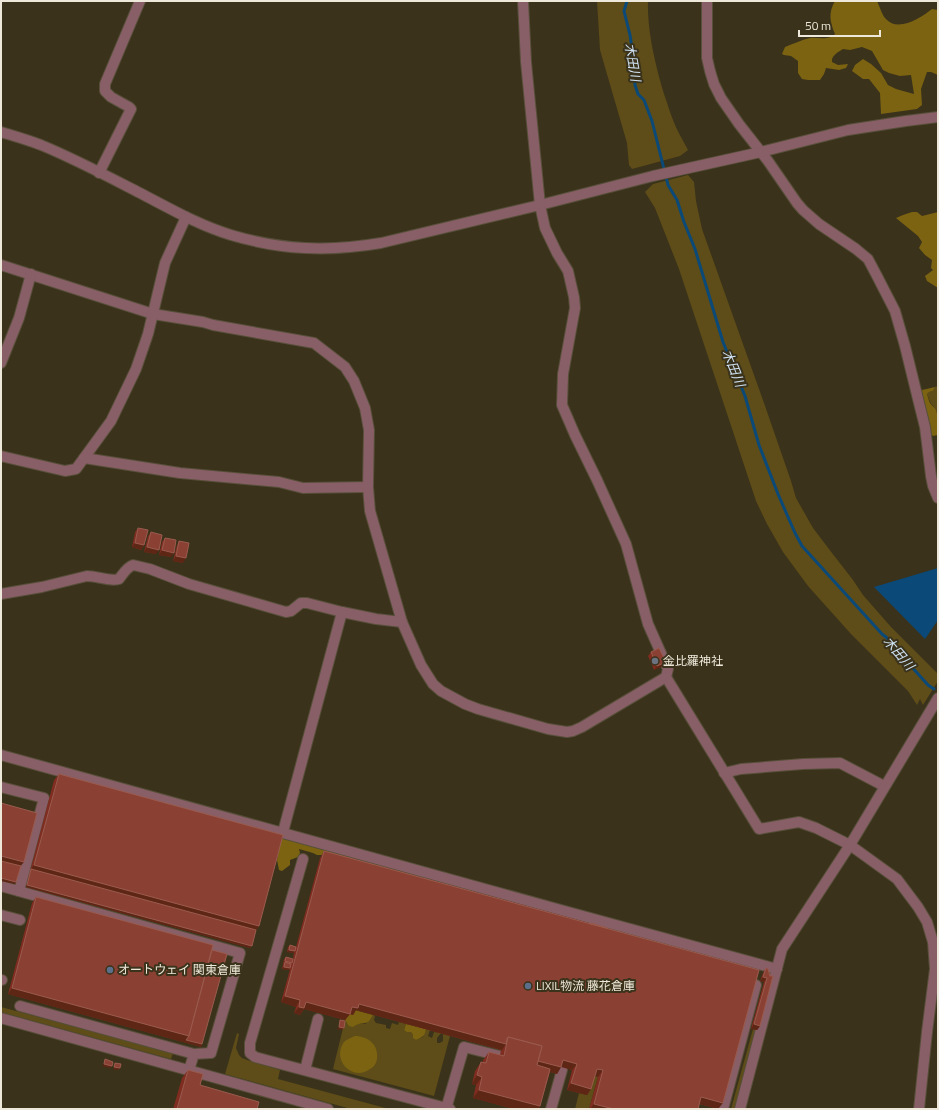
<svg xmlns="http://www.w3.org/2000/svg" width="939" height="1110" font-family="'Titillium Web','Noto Sans JP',sans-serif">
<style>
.green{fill:#5e4d18}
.forest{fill:#7b6311}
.water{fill:#0a4978}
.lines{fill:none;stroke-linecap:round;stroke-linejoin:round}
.stream{stroke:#0a4978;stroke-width:3}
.minor-casing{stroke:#574f39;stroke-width:12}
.minor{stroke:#885e67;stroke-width:10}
.wall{fill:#7e2d20}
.shaded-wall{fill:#5e2715}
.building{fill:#8a4134;stroke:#9a5b4e}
.worship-dot{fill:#6b7280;stroke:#3a321a;stroke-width:1.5}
.service-dot{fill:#5c6f8a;stroke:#3a321a;stroke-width:1.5}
.labels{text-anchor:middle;stroke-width:4;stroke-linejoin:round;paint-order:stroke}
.poi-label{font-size:12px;fill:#ede8da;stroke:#3a321a;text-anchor:start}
.water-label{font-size:13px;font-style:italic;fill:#d0e2f3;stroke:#3a321a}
</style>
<rect width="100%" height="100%" fill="#3a321a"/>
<g class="green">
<path d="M 597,1 L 648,1 C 647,31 656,68 665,97 C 668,105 670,113 673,120 C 677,131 683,140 688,150 L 680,156 L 632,169 L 629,165 L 627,143 L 600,50 Z"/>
<path d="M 688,175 L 694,182 L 696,201 L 702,229 L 764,403 L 791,481 L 796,498 L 813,528 L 832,553 L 853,580 L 863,595 L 891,627 L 938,674 L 938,681 L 923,705 L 920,699 L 917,705 L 908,691 L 851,634 L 808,586 L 783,552 L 767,524 L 756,501 L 679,269 L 655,208 L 645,192 L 653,184 Z"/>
<path d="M 938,386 L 938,414 L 937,414 L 936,409 L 931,404 L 927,394 L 929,392 L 933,391 L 935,387 Z"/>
<path d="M 1,1007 L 173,1053 L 171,1059 L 1,1012 Z"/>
<path d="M 373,1015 L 375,1016 L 374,1020 L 376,1023 L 386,1025 L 386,1028 L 390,1029 L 392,1023 L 398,1025 L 399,1022 L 406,1024 L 404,1030 L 411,1032 L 416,1040 L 423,1037 L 426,1029 L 430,1030 L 428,1036 L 432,1038 L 434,1032 L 441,1033 L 437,1038 L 437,1043 L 440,1043 L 443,1041 L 443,1034 L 450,1036 L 434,1096 L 333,1069 L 345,1020 L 347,1023 L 365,1024 L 371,1019 Z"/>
<path d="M 753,1029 L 757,1030 L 736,1109 L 731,1109 Z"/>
<path d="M 237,1033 L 239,1034 L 236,1048 L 239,1055 L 242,1058 L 250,1061 L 280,1070 L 278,1079 L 389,1109 L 351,1109 L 225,1074 Z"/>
<path d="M 592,1075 L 598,1077 L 589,1109 L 575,1109 L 579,1093 L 587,1095 Z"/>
</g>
<g class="forest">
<path d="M 835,1 L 877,1 C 880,7 882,16 887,20 C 899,32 922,17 932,9 L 938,10 L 938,75 L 931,72 L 927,72 L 921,89 L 922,105 L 917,109 L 881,114 L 880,93 L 869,79 L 863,79 L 852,71 L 855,65 L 863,59 L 871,64 L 881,73 L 888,85 L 896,89 L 914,94 L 911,75 L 900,76 L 889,73 L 883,70 L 872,51 L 862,47 L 850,50 L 843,49 C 838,52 831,56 832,62 L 838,65 L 848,64 L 846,68 L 839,70 L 826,68 L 824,74 L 820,80 L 808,80 L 802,79 L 798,73 L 798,61 L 791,56 L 784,55 L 782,54 L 785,47 C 793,44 801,40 810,38 C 818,37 828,41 835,34 C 830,22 828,13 835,1 Z"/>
<path d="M 912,212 L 917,212 L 922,216 L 938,212 L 938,288 L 927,281 L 925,276 L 933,270 L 931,268 L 932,260 L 925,255 L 919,248 L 922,242 L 918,236 L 896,218 L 903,215 Z"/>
<path d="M 935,387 L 933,391 L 929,392 L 927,394 C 928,397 929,401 930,403 C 933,408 936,406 937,414 L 938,414 L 938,435 L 933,436 L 931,434 L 921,393 L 922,390 Z"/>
<path d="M 281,837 L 299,840 L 308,845 L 340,852 L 357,860 L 371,861 L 390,869 L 409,873 L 424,878 L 427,877 L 506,899 L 506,901 L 325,855 L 317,855 L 313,853 L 299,849 L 300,853 L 298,857 L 290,860 L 290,865 L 282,871 L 279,870 L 277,860 Z"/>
<path d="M 355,1010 L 373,1015 C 367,1028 362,1020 353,1027 L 349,1026 L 345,1020 L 347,1013 Z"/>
<path d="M 406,1024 L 426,1029 C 425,1036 423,1037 416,1040 L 413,1038 L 413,1035 L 411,1032 L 407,1032 L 404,1030 Z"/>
<path d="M 355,1036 C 368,1036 379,1045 377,1059 C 376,1064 374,1067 370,1069 C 353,1082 331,1060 344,1042 C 347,1039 351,1038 355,1036 Z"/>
</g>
<path class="water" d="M 938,568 L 938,620 L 925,639 L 874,587 Z"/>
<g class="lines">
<path class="stream" d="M 627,1 L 624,11 L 630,35 L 632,49 L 631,62 L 634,68 L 635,85 L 638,94 L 644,100 L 652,121 L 668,185 L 677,200 L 684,222 L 695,249 L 723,342 L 745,396 L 759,445 L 778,494 L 795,533 L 802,546 L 882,634 L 887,638 L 905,662 L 910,665 L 928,685 L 934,689"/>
<defs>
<g id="minor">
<path d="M 707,1 L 707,58 L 710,71 L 714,84 L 721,98 L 739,124 L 768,161 L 797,203 L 803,210 L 819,224 L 856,249 L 868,259 L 877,276 L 895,311 L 905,346 L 918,399 L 925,427 L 931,476 L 933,486 L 938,498"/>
<path d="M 1,132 C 14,136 28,140 41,145 C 75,159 107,176 140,193 C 169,208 198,225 231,235 C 281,250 328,252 381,243 L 540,205 L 653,176 L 761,152 L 848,130 L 906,121 L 938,117"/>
<path d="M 99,173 L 131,109 L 129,107 L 111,97 L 105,91 L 105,84 L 140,1"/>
<path d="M 1,265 L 153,314 L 203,322 L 213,325 L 314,343 L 345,367 L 354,381 L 365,408 L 369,430 L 368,487 L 370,511 L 402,622 L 421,665 L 433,684 L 441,691 L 465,704 L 478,709 L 548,729 L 567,732 L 573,731 L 582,727 L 666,677 L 668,669 L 648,624 L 626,544 L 597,480 L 575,435 L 562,405 L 563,374 L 575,308 L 574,297 L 568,271 L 557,253 L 545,228 L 540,205 L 526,62 L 523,1"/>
<path d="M 1,363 L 19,318 L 31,274"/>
<path d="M 1,456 L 65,471 L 76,469 L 111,421 L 136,369 L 148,334 L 165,263 L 186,217"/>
<path d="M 84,458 L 180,473 L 279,482 L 303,488 L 368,487"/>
<path d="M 1,594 L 42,587 L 87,576 C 98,576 109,582 119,579 C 124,573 126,568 133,565 L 150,569 L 189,584 L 286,612 L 291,611 L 301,603 L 307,603 L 342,612 L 376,619 L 402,622"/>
<path d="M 666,677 L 759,829 L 799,822 L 816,828 L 850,845 L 897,879 L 918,907 L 927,922 L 933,942 L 935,969 L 927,1032 L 919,1109"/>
<path d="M 1,755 C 260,826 518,899 777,969"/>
<path d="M 724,773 L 741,769 L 803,764 L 840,763 L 884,786"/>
<path d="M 1,787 L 44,798 L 19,891"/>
<path d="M 283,832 L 342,612"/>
<path d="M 303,859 L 250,1043 L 250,1053 L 255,1057 L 450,1109"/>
<path d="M 1,886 L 240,953 L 211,1053 L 194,1054 L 189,1070"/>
<path d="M 1,915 L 20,920"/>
<path d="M 1,980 L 2,980"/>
<path d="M 20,1006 L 194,1054"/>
<path d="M 1,1018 L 328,1109"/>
<path d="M 305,1070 L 318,1019"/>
<path d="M 446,1109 L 464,1047 L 500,1056"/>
<path d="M 551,1109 L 562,1070"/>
<path d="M 723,1109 L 756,985"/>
<path d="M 740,1109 L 782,949 L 850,845 L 938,698"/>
</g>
</defs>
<use href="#minor" class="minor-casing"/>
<use href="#minor" class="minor"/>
</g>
<g class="wall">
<path d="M 138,528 L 144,545 L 141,550 L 132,547 L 135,532 Z"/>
<path d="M 151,532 L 156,554 L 144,552 L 148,536 Z"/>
<path d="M 165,538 L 171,557 L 159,555 L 162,542 Z"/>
<path d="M 179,541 L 183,563 L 173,561 L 177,545 Z"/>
<path d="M 651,652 L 663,666 L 654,670 L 648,656 Z"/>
<path d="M 59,774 L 259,926 L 256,930 L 250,948 L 26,887 L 54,780 Z"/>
<path d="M 324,851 L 607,928 L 718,1109 L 699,1104 L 698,1109 L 589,1109 L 598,1077 L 595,1076 L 591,1089 L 587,1095 L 567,1090 L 572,1070 L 561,1067 L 557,1074 L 550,1072 L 540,1106 L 538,1109 L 514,1109 L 473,1098 L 476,1085 L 472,1084 L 475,1071 L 481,1062 L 483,1063 L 483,1060 L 489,1052 L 500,1055 L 501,1050 L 356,1010 L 353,1015 L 350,1014 L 345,1020 L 304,1009 L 300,1015 L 294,1013 L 296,1007 L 281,1002 L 290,969 L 289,970 L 282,969 L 284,959 L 286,957 L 293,959 L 294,952 L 294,953 L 287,952 L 288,947 L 290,945 L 296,947 L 320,858 Z"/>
<path d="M 36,897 L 212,950 L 202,1044 L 201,1047 L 8,994 L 32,903 Z"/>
<path d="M 766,968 L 768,969 L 760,1026 L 757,1030 L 751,1029 L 764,982 L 760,981 L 763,973 Z"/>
<path d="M 188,1070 L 200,1085 L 257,1109 L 173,1109 L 182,1078 Z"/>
</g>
<g class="shaded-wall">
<path d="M 135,543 L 144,545 L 141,550 L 132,547 Z"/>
<path d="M 147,547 L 159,550 L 156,554 L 144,552 Z"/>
<path d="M 162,550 L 174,553 L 171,557 L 159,555 Z"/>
<path d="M 176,556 L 186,558 L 183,563 L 173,561 Z"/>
<path d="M 666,662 L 663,666 L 654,670 L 657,666 Z"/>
<path d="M 1,856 L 24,862 L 19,868 L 1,863 Z"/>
<path d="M 34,865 L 259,926 L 254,932 L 31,869 Z"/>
<path d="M 1,878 L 16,882 L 15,884 L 1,881 Z"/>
<path d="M 27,885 L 252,946 L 250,948 L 26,887 Z"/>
<path d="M 289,950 L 295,951 L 294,953 L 287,952 Z"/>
<path d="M 284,967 L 290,968 L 289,970 L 282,969 Z"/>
<path d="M 763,977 L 767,978 L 764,982 L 760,981 Z"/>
<path d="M 12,988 L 189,1036 L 202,1044 L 201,1047 L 8,994 Z"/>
<path d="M 285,996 L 300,1000 L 296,1007 L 281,1002 Z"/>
<path d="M 306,1002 L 352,1007 L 359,1004 L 506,1044 L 502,1050 L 356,1010 L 353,1015 L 350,1014 L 345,1020 L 304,1009 L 300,1015 L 294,1013 L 299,1007 Z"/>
<path d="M 754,1024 L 760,1026 L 757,1030 L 751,1029 Z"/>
<path d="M 339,1027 L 344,1028 L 342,1030 L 337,1029 Z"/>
<path d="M 563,1060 L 577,1064 L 572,1070 L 559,1066 Z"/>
<path d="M 537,1061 L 561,1067 L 557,1074 L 533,1067 Z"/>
<path d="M 104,1064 L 112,1066 L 110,1068 L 102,1066 Z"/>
<path d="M 114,1067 L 120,1068 L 118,1070 L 113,1069 Z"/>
<path d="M 597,1069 L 603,1070 L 598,1077 L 592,1075 Z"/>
<path d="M 477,1075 L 482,1077 L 476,1085 L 472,1084 Z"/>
<path d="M 571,1083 L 591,1089 L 587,1095 L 567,1090 Z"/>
<path d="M 479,1090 L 540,1106 L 538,1109 L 514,1109 L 473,1098 Z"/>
<path d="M 701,1097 L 723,1103 L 718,1109 L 696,1103 Z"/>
<path d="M 594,1104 L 614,1109 L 590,1109 Z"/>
</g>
<g class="building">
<path d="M 138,528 L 148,530 L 144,545 L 135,543 Z"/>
<path d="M 151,532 L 162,535 L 159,550 L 147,547 Z"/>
<path d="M 165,538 L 176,540 L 174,553 L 162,550 Z"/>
<path d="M 179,541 L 189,543 L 186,558 L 176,556 Z"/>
<path d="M 659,648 L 666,662 L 657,666 L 651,652 Z"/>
<path d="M 59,774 L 283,835 L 259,926 L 34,865 Z"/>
<path d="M 1,803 L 37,813 L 24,862 L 1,856 Z"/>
<path d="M 324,851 L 759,970 L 723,1103 L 701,1097 L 698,1109 L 614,1109 L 594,1104 L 603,1070 L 597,1069 L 591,1089 L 571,1083 L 577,1064 L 563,1060 L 561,1067 L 538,1061 L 542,1046 L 508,1037 L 507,1039 L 506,1044 L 359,1004 L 358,1008 L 352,1007 L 350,1014 L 306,1002 L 304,1008 L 299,1007 L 300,1000 L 285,996 Z"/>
<path d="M 1,861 L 21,866 L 16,882 L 1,878 Z"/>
<path d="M 31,869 L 256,930 L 252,946 L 27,885 Z"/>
<path d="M 36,897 L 213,945 L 189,1036 L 12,988 Z"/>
<path d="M 591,923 L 607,928 L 590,924 Z"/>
<path d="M 290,945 L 296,947 L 295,951 L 289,950 Z"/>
<path d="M 212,950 L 227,954 L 202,1044 L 186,1040 L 189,1036 Z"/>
<path d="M 286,957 L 293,959 L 292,963 L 285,961 Z"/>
<path d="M 285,962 L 291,964 L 290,968 L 284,967 Z"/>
<path d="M 766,968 L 768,969 L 770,976 L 773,976 L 760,1026 L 754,1024 L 767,978 L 763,977 Z"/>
<path d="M 340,1020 L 345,1021 L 344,1028 L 339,1027 Z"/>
<path d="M 508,1037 L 542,1046 L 537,1065 L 550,1069 L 540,1106 L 479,1090 L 482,1077 L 477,1075 L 481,1062 L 486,1063 L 489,1052 L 504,1056 Z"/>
<path d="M 105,1059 L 113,1062 L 112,1066 L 104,1064 Z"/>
<path d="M 115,1063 L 121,1064 L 120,1068 L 114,1067 Z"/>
<path d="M 188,1070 L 203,1074 L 200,1085 L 259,1102 L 257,1109 L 177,1109 Z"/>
</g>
<circle class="worship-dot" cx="655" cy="661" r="4"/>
<g class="service-dot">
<circle cx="110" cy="970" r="4"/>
<circle cx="528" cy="986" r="4"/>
</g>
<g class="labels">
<g class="poi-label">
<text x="663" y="665">金比羅神社</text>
<text x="118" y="974">オートウェイ 関東倉庫</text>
<text x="536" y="990">LIXIL物流 藤花倉庫</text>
</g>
<g class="water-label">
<text transform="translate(633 62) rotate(80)" y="5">木田川</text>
<text transform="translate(734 368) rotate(68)" y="5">木田川</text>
<text transform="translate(899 653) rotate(49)" y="5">木田川</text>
</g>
</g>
<rect width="939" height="1110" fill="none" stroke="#ede8da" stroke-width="4"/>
<path d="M799 30v6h81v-6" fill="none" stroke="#ede8da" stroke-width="2"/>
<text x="805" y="30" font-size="12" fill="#ede8da" stroke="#3a321a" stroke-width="3" paint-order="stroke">50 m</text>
</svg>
